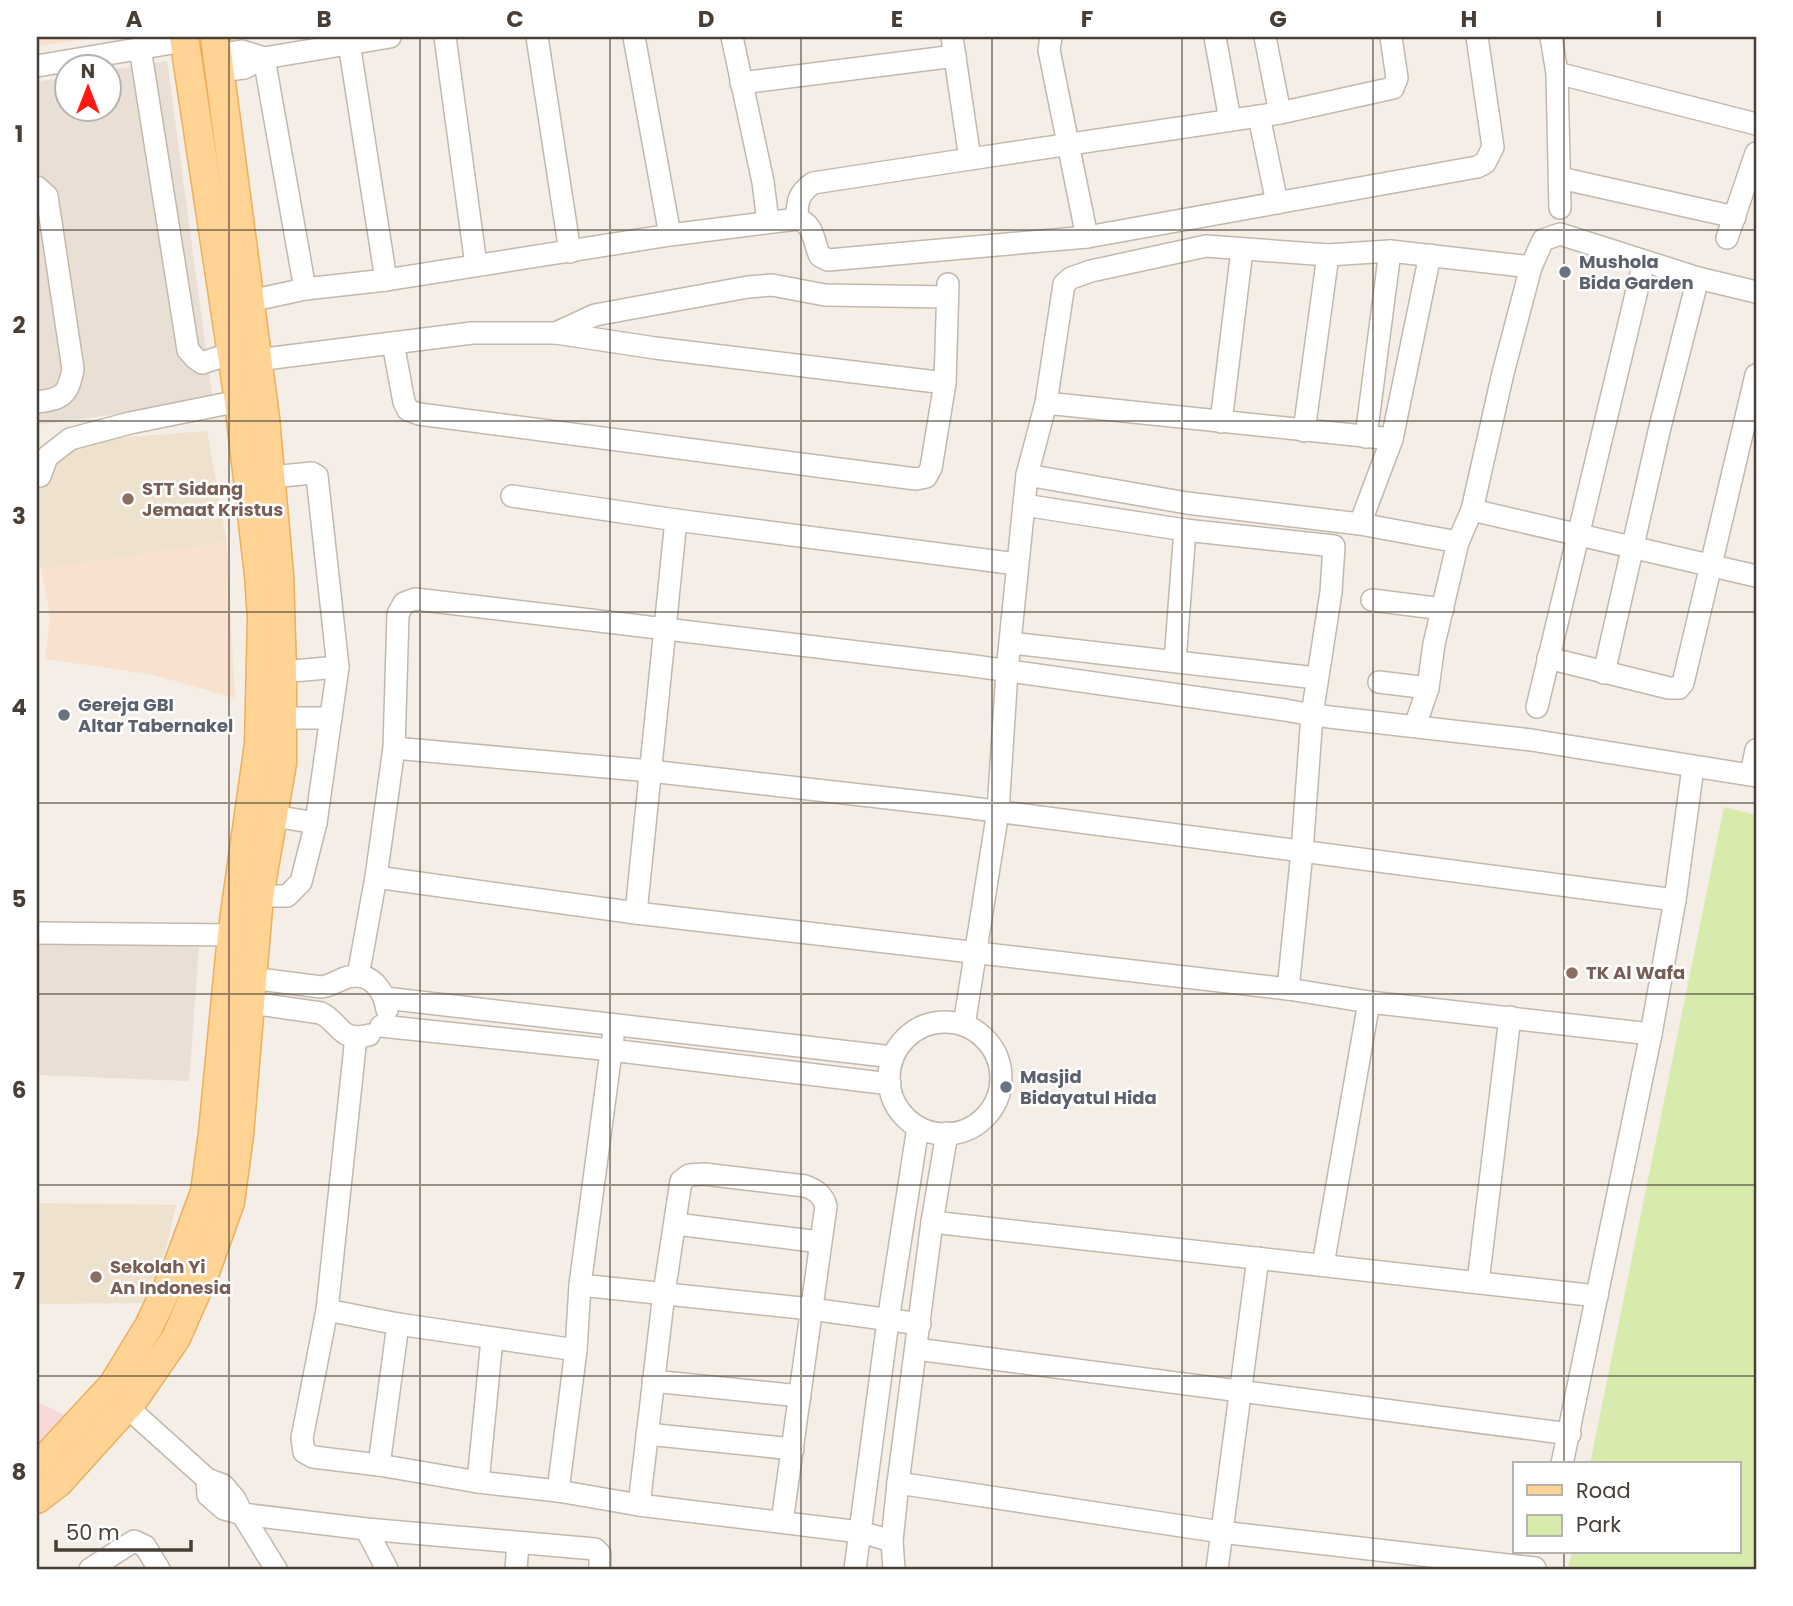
<svg xmlns="http://www.w3.org/2000/svg" width="1793" height="1606" font-family="Poppins,sans-serif">
<style>
.residential{fill:#e9dfd4}
.commercial{fill:#f8e2cf}
.education{fill:#eee2cf}
.medical{fill:#f6d9d8}
.green{fill:#d7ecac}
.lines{fill:none;stroke-linecap:round;stroke-linejoin:round}
.minor-casing{stroke:#c3b8ab;stroke-width:24}
.major-casing{stroke:#ecaf5c;stroke-width:31}
.minor{stroke:#fff;stroke-width:21}
.major{stroke:#ffd394;stroke-width:28}
.grid{fill:none;stroke:#483e35;stroke-width:2;stroke-opacity:0.55}
.worship-dot{fill:#6b7280;stroke:#fff;stroke-width:2.5}
.education-dot{fill:#8d6e63;stroke:#fff;stroke-width:2.5}
.labels{text-anchor:middle;stroke-width:5;stroke-linejoin:round;paint-order:stroke}
.worship-label{font-size:18px;font-weight:bold;fill:#5b616d;stroke:#fff;text-anchor:start}
.education-label{font-size:18px;font-weight:bold;fill:#785e54;stroke:#fff;text-anchor:start}
.neatline{fill:none;stroke:#483e35;stroke-width:2.5}
.grid-label{font-size:23px;text-anchor:middle;font-weight:bold;fill:#483e35}
</style>
<rect width="100%" height="100%" fill="#f4eee6"/>
<g class="residential">
<path d="M 167,61 L 213,401 L 37,425 L 37,82 L 66,77 L 66,108 L 108,108 L 109,70 Z"/>
<path d="M 37,942 L 199,947 L 189,1081 L 37,1075 Z"/>
</g>
<g class="commercial">
<path d="M 37,37 L 98,37 L 37,47 Z"/>
<path d="M 227,542 L 235,698 L 149,674 L 45,659 L 50,616 L 41,569 Z"/>
</g>
<g class="education">
<path d="M 207,431 L 227,542 L 41,569 L 37,544 L 37,456 L 100,439 Z"/>
<path d="M 37,1203 L 176,1205 L 165,1252 L 144,1303 L 37,1304 Z"/>
</g>
<path class="medical" d="M 37,1402 L 67,1416 L 37,1446 Z"/>
<path class="green" d="M 1724,807 L 1756,815 L 1756,1564 L 1755,1569 L 1568,1569 L 1572,1552 L 1739,1552 L 1739,1464 L 1590,1464 Z"/>
<g class="lines">
<defs>
<g id="minor">
<path d="M 445,37 L 476,265"/>
<path d="M 537,37 L 570,252"/>
<path d="M 634,37 L 670,235"/>
<path d="M 732,37 L 763,182 L 768,222"/>
<path d="M 952,37 L 970,159 L 1280,113 L 1393,88 L 1397,78 L 1391,37"/>
<path d="M 1051,37 L 1049,50 L 1087,237"/>
<path d="M 1215,37 L 1230,120"/>
<path d="M 1265,37 L 1280,113"/>
<path d="M 1551,37 L 1557,73 L 1560,208"/>
<path d="M 349,43 L 386,280 L 670,235 L 797,219 C 815,224 813,242 820,256 L 828,260 L 1087,237 L 1477,167 L 1485,163 L 1493,147 L 1477,37"/>
<path d="M 140,48 L 188,350 L 195,358 L 202,363 L 232,353"/>
<path d="M 217,55 L 242,51 L 264,58"/>
<path d="M 37,66 L 184,41"/>
<path d="M 219,71 L 244,68 L 264,58"/>
<path d="M 1557,73 L 1756,124"/>
<path d="M 741,83 L 955,56"/>
<path d="M 1259,116 L 1277,203"/>
<path d="M 1560,178 L 1735,217"/>
<path d="M 37,187 L 47,196 L 73,369 C 68,395 63,399 37,402"/>
<path d="M 797,219 C 797,201 798,194 813,183 L 970,159"/>
<path d="M 1727,238 L 1756,153"/>
<path d="M 386,280 L 305,289 L 264,58 L 390,37"/>
<path d="M 250,301 L 305,289"/>
<path d="M 556,333 L 655,348 L 945,383"/>
<path d="M 393,343 L 404,402 L 408,410 L 419,414 L 916,479 L 926,477 L 931,468 L 945,383 L 948,284"/>
<path d="M 257,360 L 472,333 L 556,333 L 595,315 L 748,287 L 772,285 L 825,295 L 947,297"/>
<path d="M 1046,403 L 1392,439 L 1430,255"/>
<path d="M 1221,422 L 1242,250"/>
<path d="M 1304,431 L 1328,255"/>
<path d="M 1366,437 L 1390,251"/>
<path d="M 1027,475 L 1187,503 L 1360,524 L 1458,542"/>
<path d="M 40,476 L 47,457 L 70,439 L 130,423 L 239,401"/>
<path d="M 512,496 L 676,520 L 1017,564"/>
<path d="M 1024,505 L 1185,530 L 1175,661"/>
<path d="M 1472,510 L 1756,576"/>
<path d="M 1360,524 L 1392,439"/>
<path d="M 1185,530 L 1334,546 L 1331,592 L 1312,715 L 1302,852 L 1288,989"/>
<path d="M 1372,600 L 1443,609"/>
<path d="M 1012,643 L 1316,678"/>
<path d="M 1548,658 L 1669,688 L 1679,688 L 1683,683 L 1756,375"/>
<path d="M 282,672 L 338,667"/>
<path d="M 1604,673 L 1660,427 L 1698,278"/>
<path d="M 1379,682 L 1428,688"/>
<path d="M 1537,707 L 1644,261"/>
<path d="M 283,718 L 331,718"/>
<path d="M 1415,726 L 1428,688 L 1434,644 L 1458,542 L 1472,510 L 1503,373 L 1531,267 L 1543,240 L 1560,234 L 1698,278 L 1756,292"/>
<path d="M 394,748 L 650,771 L 949,805 L 1675,900"/>
<path d="M 1751,774 L 1756,750"/>
<path d="M 274,816 L 316,823"/>
<path d="M 376,877 L 636,913 L 1288,989 L 1369,1002 L 1651,1034"/>
<path d="M 259,896 L 287,896 L 301,882 L 316,823 L 338,667 L 317,476 L 312,473 L 271,477"/>
<path d="M 636,913 L 676,520"/>
<path d="M 37,933 L 232,935"/>
<path d="M 358,976 L 376,877 L 394,748 L 398,614 L 404,603 L 415,599 L 967,665 L 1285,710 L 1312,715 L 1531,740 L 1756,776"/>
<path d="M 251,978 L 321,987 C 331,986 338,980 348,977 C 371,971 384,990 387,1010"/>
<path d="M 385,998 L 893,1057"/>
<path d="M 251,1003 L 321,1013 C 341,1023 340,1043 369,1035"/>
<circle cx="945" cy="1078" r="56"/>
<path d="M 964,1025 L 998,811 L 1007,671 L 1027,475 L 1046,403 L 1064,284 L 1071,278 L 1091,271 L 1206,246 L 1328,255 L 1390,251 L 1531,267"/>
<path d="M 381,1026 L 611,1050 L 890,1084"/>
<path d="M 356,1037 L 327,1310 L 302,1438 L 304,1452 L 313,1457 L 379,1465 L 478,1482 L 558,1491 L 639,1505 L 860,1532 L 892,1541"/>
<path d="M 932,1222 L 1597,1296"/>
<path d="M 676,1224 L 820,1242"/>
<path d="M 1323,1265 L 1369,1002"/>
<path d="M 1478,1282 L 1510,1017"/>
<path d="M 580,1285 L 811,1309 L 920,1324"/>
<path d="M 327,1310 L 398,1324 L 576,1350"/>
<path d="M 916,1349 L 1570,1434"/>
<path d="M 653,1381 L 800,1396"/>
<path d="M 127,1407 L 207,1479 L 223,1485 L 235,1499 L 242,1514 L 276,1569"/>
<path d="M 647,1434 L 793,1449"/>
<path d="M 1562,1464 L 1651,1034 L 1675,900 L 1693,767"/>
<path d="M 379,1465 L 398,1324"/>
<path d="M 207,1479 L 208,1495 L 224,1509 L 242,1514 L 366,1529 L 595,1549 L 600,1554 L 600,1569"/>
<path d="M 478,1482 L 492,1339"/>
<path d="M 898,1483 L 1221,1532 L 1535,1568"/>
<path d="M 558,1491 L 576,1350 L 580,1285 L 613,1037"/>
<path d="M 639,1505 L 664,1293 L 681,1181 L 689,1175 L 704,1174 L 805,1186 C 816,1190 823,1195 826,1206 L 782,1522"/>
<path d="M 366,1529 L 387,1569"/>
<path d="M 90,1569 L 134,1541 L 145,1546 L 159,1569"/>
<path d="M 516,1569 L 518,1544"/>
<path d="M 855,1569 L 888,1321 L 918,1127"/>
<path d="M 894,1569 L 892,1541 L 898,1483 L 932,1222 L 947,1133"/>
<path d="M 1217,1569 L 1258,1258"/>
</g>
<g id="major">
<path d="M 37,1467 L 113,1385 L 149,1326 L 178,1265 L 205,1192 L 213,1133 L 232,935 L 259,744 L 262,618 L 259,575 L 239,401 L 184,37"/>
<path d="M 37,1499 L 58,1483 L 134,1399 L 176,1338 L 205,1272 L 230,1202 L 239,1135 L 259,896 L 282,763 L 282,672 L 279,574 L 265,418 L 215,37"/>
</g>
</defs>
<use href="#minor" class="minor-casing"/>
<use href="#major" class="major-casing"/>
<use href="#minor" class="minor"/>
<use href="#major" class="major"/>
</g>
<path class="grid" d="M 229,37 L 229,1569M 420,37 L 420,1569M 610,37 L 610,1569M 801,37 L 801,1569M 992,37 L 992,1569M 1182,37 L 1182,1569M 1373,37 L 1373,1569M 1564,37 L 1564,1464M 37,230 L 1756,230M 37,421 L 1756,421M 37,612 L 1756,612M 37,803 L 1756,803M 37,994 L 1756,994M 37,1185 L 1756,1185M 37,1376 L 1756,1376M 1564,1552 L 1564,1569"/>
<g class="worship-dot">
<circle cx="1565" cy="272" r="7"/>
<circle cx="64" cy="715" r="7"/>
<circle cx="1006" cy="1087" r="7"/>
</g>
<g class="education-dot">
<circle cx="128" cy="499" r="7"/>
<circle cx="1572" cy="973" r="7"/>
<circle cx="96" cy="1277" r="7"/>
</g>
<g class="labels">
<g class="worship-label">
<text x="1579" y="268">Mushola<tspan x="1579" dy="21">Bida Garden</tspan></text>
<text x="78" y="711">Gereja GBI<tspan x="78" dy="21">Altar Tabernakel</tspan></text>
<text x="1020" y="1083">Masjid<tspan x="1020" dy="21">Bidayatul Hida</tspan></text>
</g>
<g class="education-label">
<text x="142" y="495">STT Sidang<tspan x="142" dy="21">Jemaat Kristus</tspan></text>
<text x="1586" y="979">TK Al Wafa</text>
<text x="110" y="1273">Sekolah Yi<tspan x="110" dy="21">An Indonesia</tspan></text>
</g>
</g>
<rect width="1793" height="1606" fill="none" stroke="#ffffff" stroke-width="77"/>
<rect x="1513" y="1462" width="228" height="91" fill="#ffffff" stroke="#b6b2ae" stroke-width="2"/>
<rect x="1527" y="1485" width="35" height="10" fill="#ffd394" stroke="#b6b2ae" stroke-width="2"/>
<text x="1576" y="1498" font-size="21" fill="#483e35">Road</text>
<rect x="1527" y="1515" width="35" height="21" fill="#d7ecac" stroke="#b6b2ae" stroke-width="2"/>
<text x="1576" y="1532" font-size="21" fill="#483e35">Park</text>
<g transform="translate(88 88)"><circle r="33" fill="#ffffff" stroke="#b6b2ae" stroke-width="2"/>
<path d="M0-5L12 26L0 18L-12 26Z" fill="#ff1912"/>
<text y="-10" font-size="19" font-weight="bold" text-anchor="middle" fill="#483e35">N</text>
</g>
<path d="M56 1540v10h135v-10" fill="none" stroke="#483e35" stroke-width="3.5"/>
<text x="66" y="1540" font-size="21" fill="#483e35" stroke="#ffffff" stroke-width="5" paint-order="stroke">50 m</text>
<rect x="38" y="38" width="1717" height="1530" class="neatline"/>
<g class="grid-label">
<text x="134" y="27">A</text>
<text x="324" y="27">B</text>
<text x="515" y="27">C</text>
<text x="706" y="27">D</text>
<text x="897" y="27">E</text>
<text x="1087" y="27">F</text>
<text x="1278" y="27">G</text>
<text x="1469" y="27">H</text>
<text x="1659" y="27">I</text>
<text x="19" y="142">1</text>
<text x="19" y="333">2</text>
<text x="19" y="524">3</text>
<text x="19" y="715">4</text>
<text x="19" y="907">5</text>
<text x="19" y="1098">6</text>
<text x="19" y="1289">7</text>
<text x="19" y="1480">8</text>
</g>
</svg>
